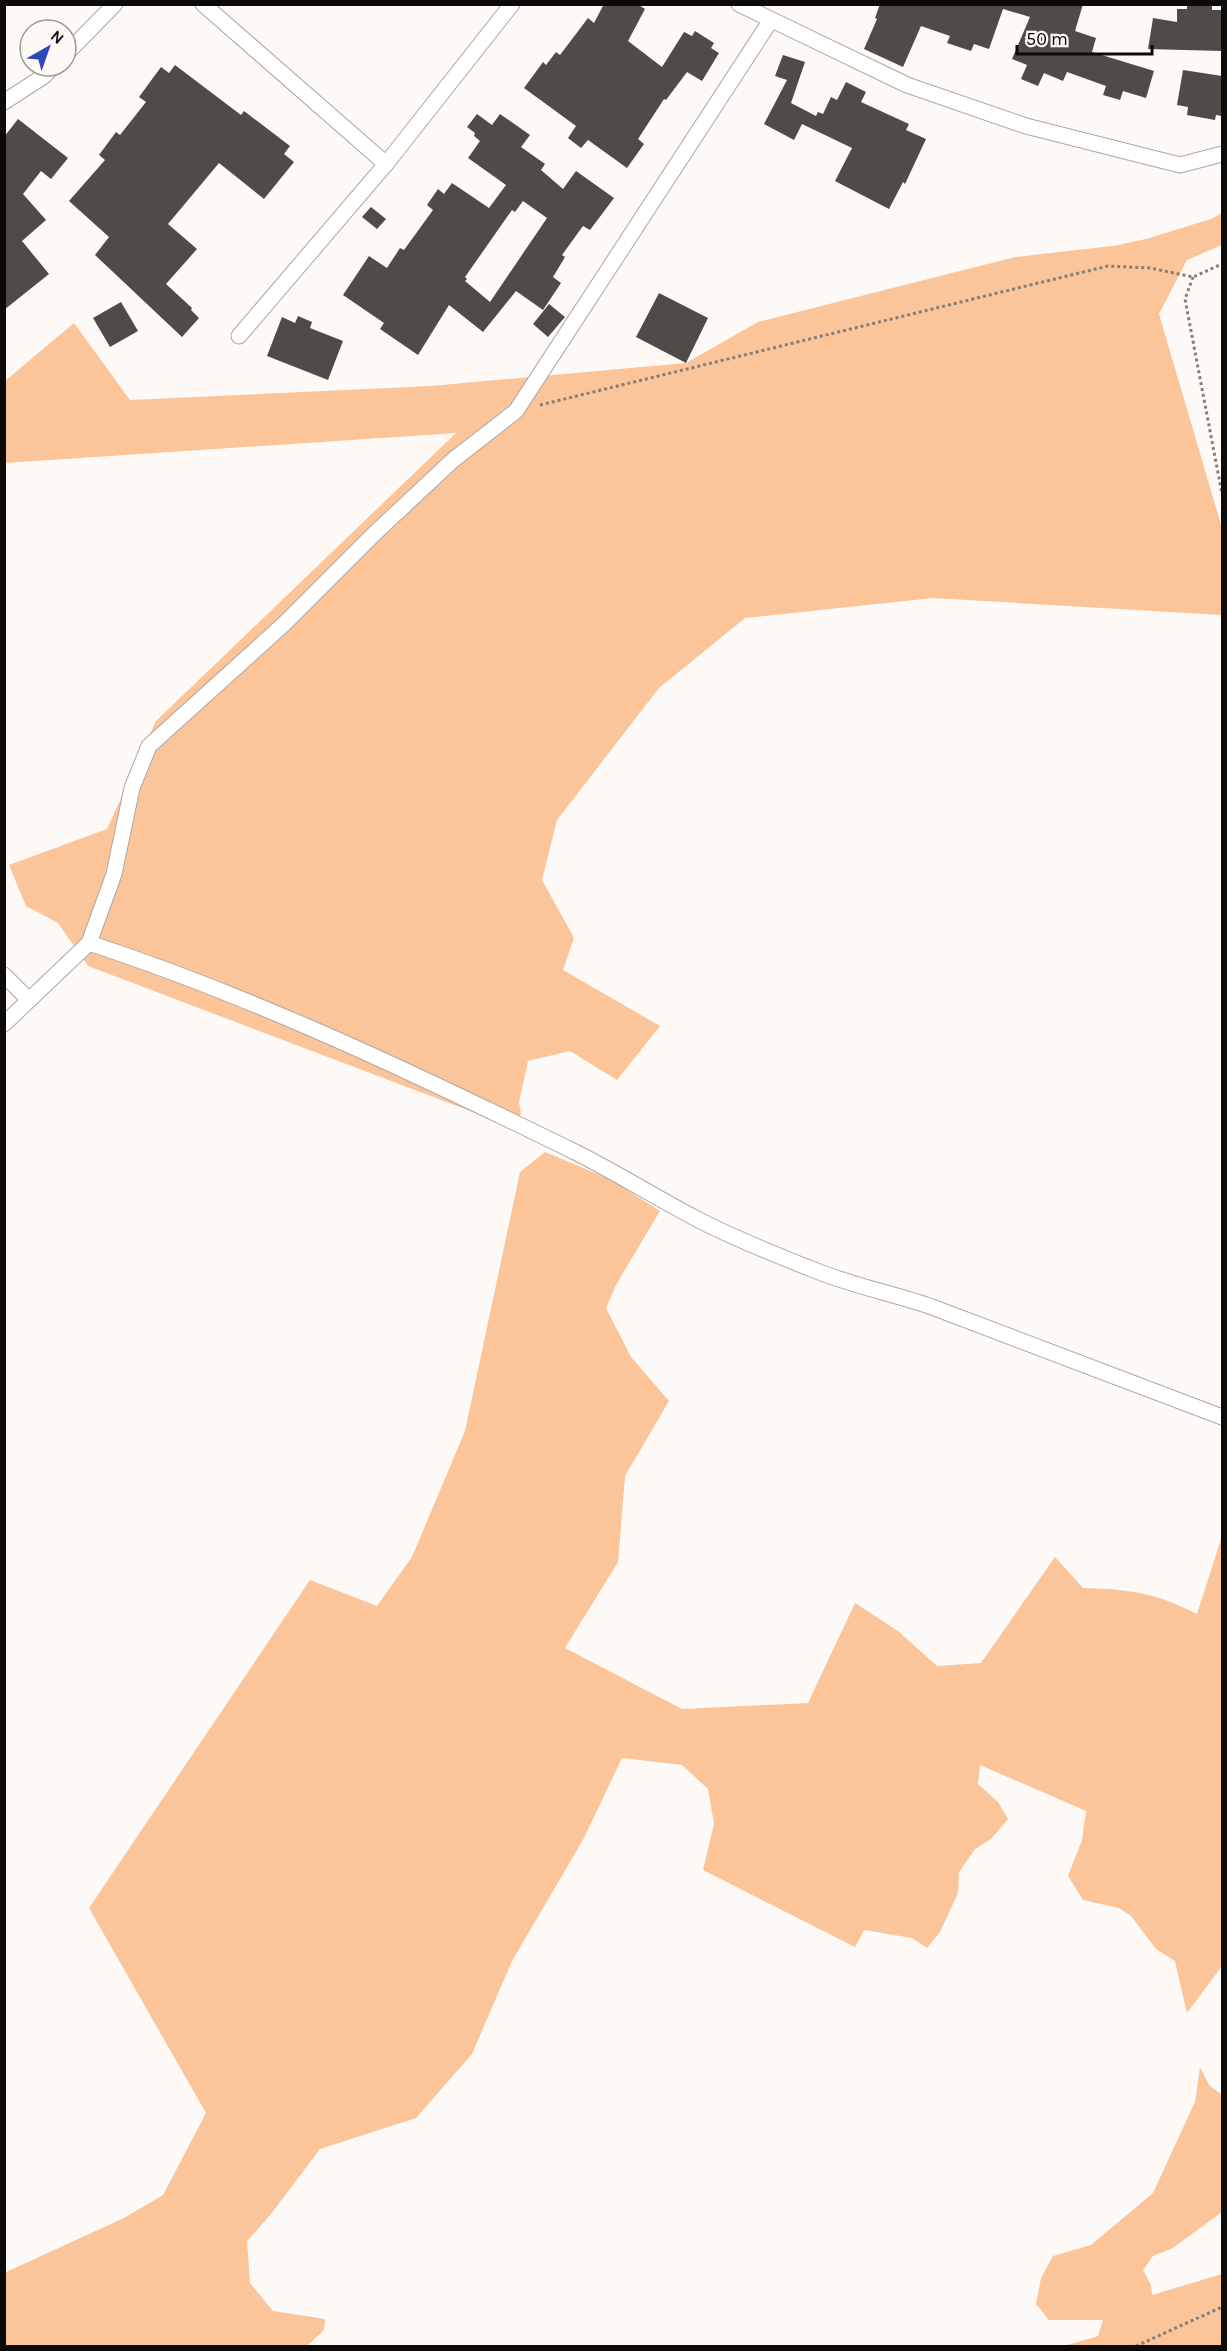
<svg xmlns="http://www.w3.org/2000/svg" width="1227" height="2351" font-family="Karla,sans-serif">
<style>
.green{fill:#fcc499}
.building{fill:#4e4b49;fill-rule:evenodd}
.lines{fill:none;stroke-linecap:round;stroke-linejoin:round}
.street-casing{stroke:#aca8a6;stroke-width:17}
.path{stroke:#82807e;stroke-width:3;stroke-dasharray:3 3;stroke-linecap:butt}
.street{stroke:#fff;stroke-width:15}
</style>
<rect width="100%" height="100%" fill="#fdf9f6"/>
<g class="green">
<path d="M 1222,213 L 1222,245 L 1187,260 L 1159,314 L 1222,528 L 1222,615 L 933,598 L 745,618 L 659,688 L 557,820 L 542,880 L 574,938 L 563,970 L 660,1026 L 617,1080 L 570,1051 L 528,1061 L 519,1102 L 521,1114 L 507,1125 L 88,966 L 58,923 L 26,906 L 9,865 L 107,829 L 156,721 L 456,433 L 5,463 L 5,381 L 74,323 L 130,400 L 431,386 L 686,363 L 758,322 L 1015,257 L 1113,246 L 1146,239 L 1211,219 Z"/>
<path d="M 545,1152 L 612,1180 L 660,1211 L 616,1285 L 606,1308 L 631,1357 L 669,1401 L 625,1476 L 618,1562 L 565,1648 L 682,1709 L 808,1703 L 855,1603 L 898,1631 L 937,1666 L 981,1663 L 1055,1557 L 1083,1588 C 1128,1589 1157,1593 1197,1614 L 1222,1536 L 1222,1966 L 1187,2013 L 1175,1961 L 1156,1949 L 1131,1916 L 1119,1908 L 1083,1900 L 1068,1876 L 1082,1840 L 1086,1811 L 980,1765 L 978,1784 L 998,1802 L 1008,1819 L 991,1839 L 975,1849 L 959,1872 L 958,1893 L 940,1932 L 927,1948 L 912,1938 L 864,1930 L 855,1947 L 703,1870 L 714,1824 L 708,1789 L 682,1765 L 622,1758 L 584,1838 L 512,1961 L 472,2054 L 416,2118 L 320,2149 L 271,2214 L 247,2241 L 250,2283 L 273,2311 L 325,2319 L 324,2330 L 307,2346 L 5,2346 L 4,2273 L 124,2218 L 163,2195 L 206,2113 L 89,1908 L 310,1580 L 377,1606 L 412,1557 L 465,1431 L 520,1172 Z"/>
<path d="M 1200,2067 L 1209,2085 L 1222,2095 L 1222,2212 L 1173,2248 L 1153,2256 L 1143,2270 L 1151,2285 L 1152,2295 L 1222,2274 L 1222,2346 L 1064,2346 L 1098,2336 L 1103,2320 L 1049,2320 L 1036,2304 L 1041,2278 L 1053,2256 L 1091,2245 L 1153,2193 L 1195,2102 Z"/>
</g>
<g class="building">
<path d="M 604,4 L 637,4 L 645,9 L 628,41 L 662,67 L 684,32 L 692,36 L 695,31 L 714,43 L 711,48 L 719,53 L 702,81 L 687,72 L 666,100 L 664,99 L 638,139 L 644,144 L 627,168 L 588,140 L 581,148 L 568,138 L 576,126 L 524,88 L 543,62 L 546,65 L 556,52 L 560,55 L 588,18 L 594,23 Z"/>
<path d="M 880,4 L 1083,4 L 1075,31 L 1096,38 L 1092,52 L 1154,71 L 1146,98 L 1123,91 L 1120,100 L 1103,95 L 1106,86 L 1067,72 L 1063,81 L 1044,73 L 1038,86 L 1021,79 L 1027,65 L 1012,59 L 1030,17 L 1003,9 L 989,49 L 974,44 L 971,51 L 947,43 L 950,36 L 921,26 L 903,67 L 864,49 L 877,19 L 875,18 Z"/>
<path d="M 1187,4 L 1212,5 L 1212,10 L 1222,10 L 1222,51 L 1148,49 L 1153,18 L 1177,22 L 1177,9 L 1187,9 Z"/>
<path d="M 783,55 L 805,62 L 791,103 L 816,116 L 818,112 L 823,114 L 831,97 L 837,100 L 846,82 L 866,92 L 861,102 L 909,124 L 906,130 L 926,139 L 905,184 L 903,182 L 889,209 L 835,181 L 852,148 L 802,124 L 794,140 L 764,124 L 787,80 L 775,76 Z"/>
<path d="M 175,65 L 241,115 L 244,111 L 290,146 L 284,154 L 294,162 L 264,199 L 219,163 L 168,224 L 197,249 L 166,284 L 192,308 L 191,310 L 199,318 L 182,337 L 95,255 L 109,237 L 69,201 L 105,160 L 99,155 L 116,132 L 120,135 L 146,102 L 139,97 L 161,67 L 169,73 Z"/>
<path d="M 1183,70 L 1222,76 L 1222,116 L 1216,115 L 1215,120 L 1187,115 L 1188,107 L 1177,105 Z"/>
<path d="M 477,114 L 492,125 L 500,114 L 530,135 L 521,147 L 545,164 L 541,170 L 563,189 L 576,171 L 614,198 L 590,230 L 583,226 L 562,255 L 565,257 L 553,277 L 561,283 L 543,310 L 516,291 L 483,332 L 449,305 L 418,355 L 380,329 L 384,323 L 343,295 L 369,256 L 387,268 L 400,248 L 404,250 L 433,210 L 427,205 L 438,189 L 444,194 L 452,183 L 489,208 L 506,185 L 468,158 L 480,141 L 474,136 L 475,133 L 467,127 ZM 523,201 L 547,218 L 490,302 L 465,281 L 467,279 L 465,277 L 512,210 L 515,212 Z"/>
<path d="M 18,119 L 68,158 L 51,179 L 41,171 L 23,194 L 46,220 L 22,241 L 49,274 L 4,310 L 4,137 Z"/>
<path d="M 371,207 L 386,219 L 377,229 L 362,217 Z"/>
<path d="M 659,293 L 708,318 L 686,363 L 636,337 Z"/>
<path d="M 121,302 L 138,331 L 110,347 L 93,318 Z"/>
<path d="M 549,304 L 565,317 L 548,337 L 533,324 Z"/>
<path d="M 298,316 L 312,322 L 310,328 L 343,341 L 328,380 L 267,356 L 282,317 L 295,323 Z"/>
</g>
<g class="lines">
<defs>
<g id="street">
<path d="M 203,4 L 386,164"/>
<path d="M 739,4 L 907,85 L 1026,126 L 1180,165 L 1222,154"/>
<path d="M 66,54 L 115,4"/>
<path d="M 4,102 L 44,76 L 54,66"/>
<path d="M 239,336 L 386,164 L 512,4"/>
<path d="M 89,943 C 257,998 418,1075 577,1153 C 617,1173 655,1197 695,1218 C 731,1237 771,1253 809,1268 C 849,1285 892,1293 932,1307 L 1222,1417"/>
<path d="M 4,975 L 29,1000"/>
<path d="M 4,1024 L 89,943 L 114,874 L 132,788 L 149,746 L 284,624 L 375,533 L 453,460 L 516,411 L 771,20"/>
</g>
</defs>
<use href="#street" class="street-casing"/>
<g class="path">
<path d="M 1193,277 L 1185,299 L 1222,494"/>
<path d="M 540,405 L 1108,266 L 1150,268 L 1193,277 L 1222,264"/>
<path d="M 1136,2346 L 1222,2307"/>
</g>
<use href="#street" class="street"/>
</g>
<rect width="1227" height="2351" fill="none" stroke="#0c0b0a" stroke-width="12"/>
<g transform="translate(48 48) rotate(40)"><circle r="28" fill="#fdf9f6" stroke="#9d9a98" stroke-width="1.5"/>
<path d="M0-4.5L10 22L0 15L-10 22Z" fill="#3047b9"/>
<text y="-9" font-size="16" font-weight="bold" text-anchor="middle" fill="#0c0b0a">N</text>
</g>
<path d="M1017 45v9h135v-9" fill="none" stroke="#0c0b0a" stroke-width="3"/>
<text x="1026" y="45" font-size="18" fill="#0c0b0a" stroke="#fdf9f6" stroke-width="4.5" paint-order="stroke">50 m</text>
</svg>
